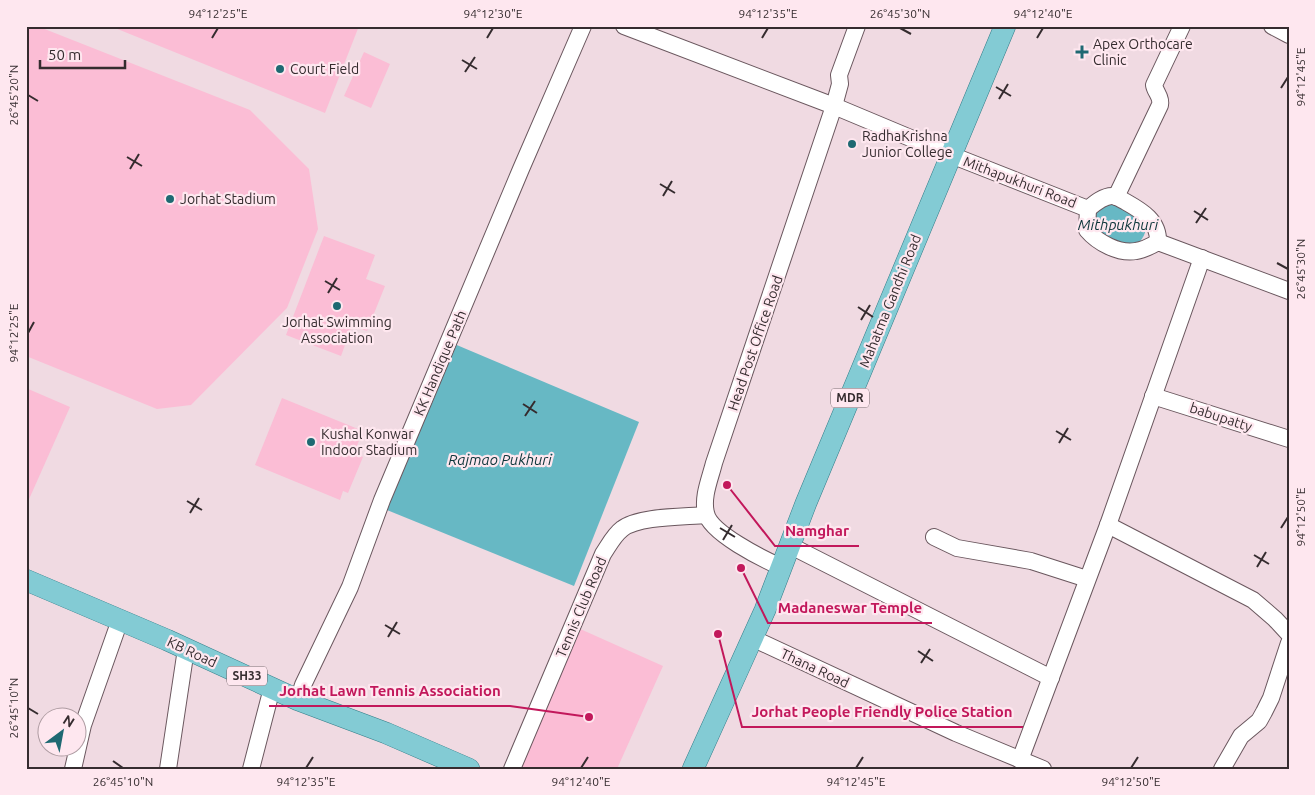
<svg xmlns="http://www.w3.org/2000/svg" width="1315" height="795" font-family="Ubuntu,sans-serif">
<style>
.green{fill:#fbbdd5}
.water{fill:#67b8c4}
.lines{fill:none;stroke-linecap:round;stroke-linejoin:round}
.minor-casing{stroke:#6a575e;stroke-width:18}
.major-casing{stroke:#327d88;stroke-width:22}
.minor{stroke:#fff;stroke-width:16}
.major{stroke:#83cbd4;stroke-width:21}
.ticks{fill:none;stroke:#352c2f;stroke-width:2}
.poi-dot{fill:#1e6972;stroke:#fee7ef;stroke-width:2}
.labels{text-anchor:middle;stroke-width:4.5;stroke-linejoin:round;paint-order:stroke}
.shield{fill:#fee7ef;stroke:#716469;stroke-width:1}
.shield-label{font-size:12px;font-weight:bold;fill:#352c2f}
.poi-label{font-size:14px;fill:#352c2f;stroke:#fee7ef;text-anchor:start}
.street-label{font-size:14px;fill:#352c2f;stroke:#fee7ef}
.water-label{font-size:15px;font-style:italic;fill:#0e363b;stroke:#fee7ef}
.leader{fill:none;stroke:#c2185b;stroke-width:2}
.callout-dot{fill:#c2185b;stroke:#fee7ef;stroke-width:2}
.callout-label{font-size:15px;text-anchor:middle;font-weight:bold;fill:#c2185b;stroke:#fee7ef;stroke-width:4.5;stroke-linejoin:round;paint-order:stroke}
.neatline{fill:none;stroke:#352c2f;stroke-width:2}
.ticks-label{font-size:12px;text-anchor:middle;fill:#352c2f}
</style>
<rect width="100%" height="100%" fill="#f0dae2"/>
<g class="green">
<path d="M 26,26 L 37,26 L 250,110 L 309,169 L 318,229 L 287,308 L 191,405 L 157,409 L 26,356 Z"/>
<path d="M 110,26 L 359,26 L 325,113 Z"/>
<path d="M 364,52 L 390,64 L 371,108 L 344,96 Z"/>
<path d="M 324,236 L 375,255 L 366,279 L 385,286 L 367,331 L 352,326 L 341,356 L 286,335 Z"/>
<path d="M 26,388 L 70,407 L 26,506 Z"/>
<path d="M 282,398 L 363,431 L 354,453 L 363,457 L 348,493 L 343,491 L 340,500 L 255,465 Z"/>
<path d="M 578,628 L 663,666 L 617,769 L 515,769 Z"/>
</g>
<g class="water">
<path d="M 1107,200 L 1147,223 C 1146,233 1143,239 1136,246 L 1114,244 L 1095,228 L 1093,221 L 1096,213 Z"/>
<path d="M 452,343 L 639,422 L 574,586 L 382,508 Z"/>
</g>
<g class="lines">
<defs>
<g id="minor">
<path d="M 624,26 L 834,106 L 951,155 L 1088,209 L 1087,230 C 1098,243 1119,254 1136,251 C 1144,250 1151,246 1158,242 L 1289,291"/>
<path d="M 1272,26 L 1289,35"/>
<path d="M 1116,197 L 1160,105 C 1162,97 1155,92 1154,85 L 1182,26"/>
<path d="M 1088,209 C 1094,204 1103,196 1112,196 C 1116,196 1122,200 1126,202 C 1142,211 1159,221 1158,242"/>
<path d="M 1153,396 L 1289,439"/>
<path d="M 1108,525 L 1253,600 L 1275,619 L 1289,634"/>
<path d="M 934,537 L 957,548 L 1031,561 L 1087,579"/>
<path d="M 789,545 L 1051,678"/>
<path d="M 781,567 C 763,559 710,533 706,513 C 702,497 710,479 714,463 L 834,106 L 840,84 L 839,75 L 857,26"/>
<path d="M 752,638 L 956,733 L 1043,769"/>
<path d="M 298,700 L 303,685 L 350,587 L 382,500 L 521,169 L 583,26"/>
<path d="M 1020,760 L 1108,525 L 1202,258"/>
<path d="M 73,769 L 83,725 L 120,620"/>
<path d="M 168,769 L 186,649"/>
<path d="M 251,769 L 272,688"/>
<path d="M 512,769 L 603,554 C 609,545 614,535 622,529 C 638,516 684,517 706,515"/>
<path d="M 1222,769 L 1241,736 L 1259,721 L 1264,712 L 1271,698 L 1289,643"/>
</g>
<g id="major">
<path d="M 26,580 L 167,640 L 298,700 L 386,733 L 469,769"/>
<path d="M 693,769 L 765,610 L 806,503 L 1005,26"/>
</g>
</defs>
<use href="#minor" class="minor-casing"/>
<use href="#major" class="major-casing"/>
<use href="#minor" class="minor"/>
<use href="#major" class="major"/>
</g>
<path class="ticks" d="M 900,28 L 911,34M 212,38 L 218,28M 487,38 L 493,28M 762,38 L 768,28M 1037,38 L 1043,28M 462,60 L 477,69M 465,72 L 475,57M 996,87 L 1011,96M 1281,88 L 1288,77M 28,95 L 38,101M 999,99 L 1008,84M 127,157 L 142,166M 130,169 L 139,154M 660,184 L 675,193M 663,196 L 672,181M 1194,211 L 1208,220M 1196,223 L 1206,208M 1277,263 L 1288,269M 325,281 L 340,290M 328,293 L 337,278M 858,307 L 873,317M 861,320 L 870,305M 28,333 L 34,322M 523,404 L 537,413M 525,416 L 535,401M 1056,431 L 1071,440M 1059,443 L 1068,428M 187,501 L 202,510M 190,513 L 199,498M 720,528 L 735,537M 1281,528 L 1288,517M 723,540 L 732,525M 1254,555 L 1269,564M 1257,567 L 1266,552M 385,625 L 400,634M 388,637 L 397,622M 918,651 L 933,661M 921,663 L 930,649M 28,708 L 38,714M 113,761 L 123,768M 306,768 L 313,757M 581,768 L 588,757M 856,768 L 863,757M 1131,768 L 1138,757"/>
<g class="poi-dot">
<path d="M1079.5 44.5h5v5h5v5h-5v5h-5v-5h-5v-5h5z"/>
<circle cx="280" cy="69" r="5"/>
<circle cx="852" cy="144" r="5"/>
<circle cx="170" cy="199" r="5"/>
<circle cx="337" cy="306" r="5"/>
<circle cx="311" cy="442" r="5"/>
</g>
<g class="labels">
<g class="shield">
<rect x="831" y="388.5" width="38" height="19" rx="4"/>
<rect x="227" y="666.5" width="40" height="19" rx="4"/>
</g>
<g class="shield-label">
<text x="850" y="402">MDR</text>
<text x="247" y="680">SH33</text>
</g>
<g class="poi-label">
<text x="1093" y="49">Apex Orthocare<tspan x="1093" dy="16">Clinic</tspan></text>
<text x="290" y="74">Court Field</text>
<text x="862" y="141">RadhaKrishna<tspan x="862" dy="16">Junior College</tspan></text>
<text x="180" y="204">Jorhat Stadium</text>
<text x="337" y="327" text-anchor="middle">Jorhat Swimming<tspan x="337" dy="16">Association</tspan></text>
<text x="321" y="439">Kushal Konwar<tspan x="321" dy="16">Indoor Stadium</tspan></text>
</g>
<g class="street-label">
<text transform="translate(1020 182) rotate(21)" y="5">Mithapukhuri Road</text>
<text transform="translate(890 301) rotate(-68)" y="5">Mahatma Gandhi Road</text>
<text transform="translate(755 343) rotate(-71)" y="5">Head Post Office Road</text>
<text transform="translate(440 363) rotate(-67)" y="5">KK Handique Path</text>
<text transform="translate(1221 417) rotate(18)" y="5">babupatty</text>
<text transform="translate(581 607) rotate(-67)" y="5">Tennis Club Road</text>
<text transform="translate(192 652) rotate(25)" y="5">KB Road</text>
<text transform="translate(815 668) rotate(25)" y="5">Thana Road</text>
</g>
<g class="water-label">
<text x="1118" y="230">Mithpukhuri</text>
<text x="500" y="465">Rajmao Pukhuri</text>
</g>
</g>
<path class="leader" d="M727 485L775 546H859M741 568L768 623H932M589 717L510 706H269M718 634L742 727H1023"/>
<g class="callout-dot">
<circle cx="727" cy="485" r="5"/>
<circle cx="741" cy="568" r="5"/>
<circle cx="589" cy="717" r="5"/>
<circle cx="718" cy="634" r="5"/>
</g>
<g class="callout-label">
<text x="817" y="536">Namghar</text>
<text x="850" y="613">Madaneswar Temple</text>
<text x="390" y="696">Jorhat Lawn Tennis Association</text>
<text x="882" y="717">Jorhat People Friendly Police Station</text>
</g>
<rect width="1315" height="795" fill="none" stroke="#fee7ef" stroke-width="55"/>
<g transform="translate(62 732) rotate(32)"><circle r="24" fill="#fee7ef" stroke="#ae9ca2"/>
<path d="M0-4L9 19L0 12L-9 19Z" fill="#1e6972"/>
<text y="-8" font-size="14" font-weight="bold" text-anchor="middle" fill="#352c2f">N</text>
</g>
<path d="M40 60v8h85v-8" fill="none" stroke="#352c2f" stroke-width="2.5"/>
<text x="48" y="60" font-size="15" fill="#352c2f" stroke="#fee7ef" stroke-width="4" paint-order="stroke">50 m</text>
<rect x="28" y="28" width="1260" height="740" class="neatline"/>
<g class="ticks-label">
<text x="218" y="18">94°12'25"E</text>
<text x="493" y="18">94°12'30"E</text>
<text x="768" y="18">94°12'35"E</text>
<text x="900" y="18">26°45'30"N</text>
<text x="1043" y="18">94°12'40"E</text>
<text transform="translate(1301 77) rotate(-90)" y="4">94°12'45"E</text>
<text transform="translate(14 95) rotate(-90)" y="4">26°45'20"N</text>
<text transform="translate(1301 269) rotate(-90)" y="4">26°45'30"N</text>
<text transform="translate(14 333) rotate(-90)" y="4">94°12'25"E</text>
<text transform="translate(1301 517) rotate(-90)" y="4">94°12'50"E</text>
<text transform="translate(14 708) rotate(-90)" y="4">26°45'10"N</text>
<text x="123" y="786">26°45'10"N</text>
<text x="306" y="786">94°12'35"E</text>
<text x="581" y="786">94°12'40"E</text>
<text x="856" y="786">94°12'45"E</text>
<text x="1131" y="786">94°12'50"E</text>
</g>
</svg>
